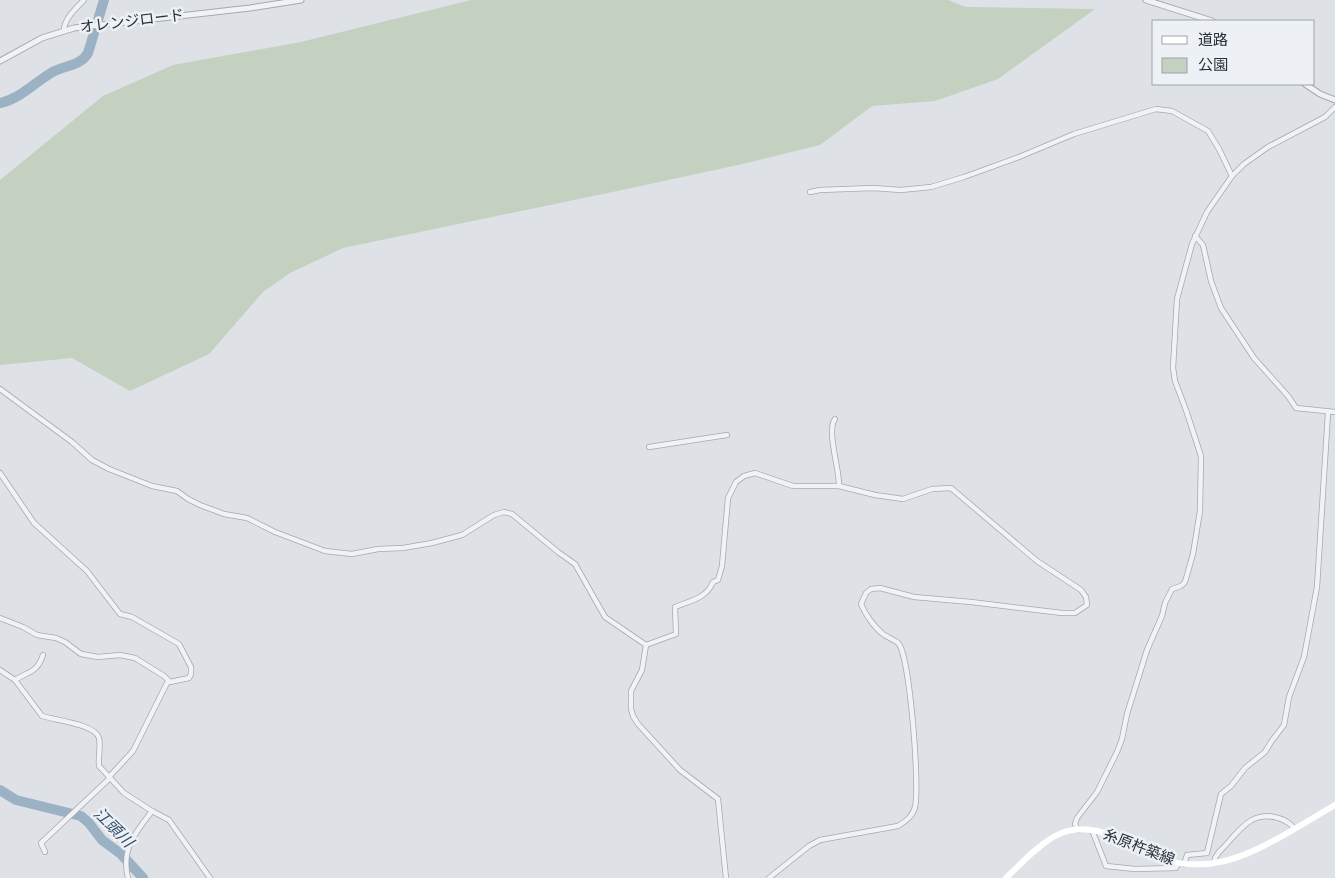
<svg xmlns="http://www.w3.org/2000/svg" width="1335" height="878" font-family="'Asap Condensed','Noto Sans JP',sans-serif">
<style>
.green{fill:#c4d0c0}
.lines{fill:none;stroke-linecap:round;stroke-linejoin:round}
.river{stroke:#9bb1c4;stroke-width:10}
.minor-casing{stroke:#a4a9b0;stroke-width:6}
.tertiary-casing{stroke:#a4a9b0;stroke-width:7}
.minor{stroke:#f0f2f5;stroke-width:4.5}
.tertiary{stroke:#f0f2f5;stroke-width:5}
.secondary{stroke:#fff;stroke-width:6}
.labels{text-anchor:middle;stroke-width:5;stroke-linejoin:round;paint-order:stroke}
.street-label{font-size:15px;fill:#28303c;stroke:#edf0f4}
.water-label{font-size:16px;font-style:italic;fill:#36516d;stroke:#edf0f4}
</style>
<rect width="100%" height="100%" fill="#dee2e6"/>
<path class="green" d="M 471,0 L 948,0 L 966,7 L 1095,9 L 998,79 L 935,101 L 872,106 L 820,145 L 738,165 L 622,190 L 343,248 L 290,273 L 263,292 L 209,354 L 130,391 L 72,358 L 0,365 L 0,180 L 103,96 L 173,65 L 301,42 Z"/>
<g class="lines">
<g class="river">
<path d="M 0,103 C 20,99 34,83 51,73 C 63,65 80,67 88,53 L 104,0"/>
<path d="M 0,790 L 16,800 L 81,816 L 89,823 L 102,840 L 121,854 L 143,878"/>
</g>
<defs>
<g id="minor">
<path d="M 64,30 C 64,19 77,7 84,0"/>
<path d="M 810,192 L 820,190 L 873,188 L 901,190 L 931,187 L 964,177 L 1019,157 L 1074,134 L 1156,109 L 1172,111 L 1208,131 L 1219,149 L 1232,176"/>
<path d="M 1195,236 L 1203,245 L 1211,281 L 1221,308 L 1254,358 L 1288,396 L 1296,408 L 1335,412"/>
<path d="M 0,389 L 72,442 L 92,460 L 109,469 L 152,486 L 177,491 L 188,499 L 200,505 L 224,514 L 247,518 L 275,532 L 325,551 L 352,554 L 378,549 L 403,548 L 432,543 L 462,535 L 494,515 L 504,512 L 512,514 L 558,552 L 575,564 L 605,617 L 646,645"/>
<path d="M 835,419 C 826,431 840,470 839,486"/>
<path d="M 649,447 L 727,435"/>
<path d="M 0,473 L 34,523 L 87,571 L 120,614 L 132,617 L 179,644 L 191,667 L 191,674 L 189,678 L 170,682 L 164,676 L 135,658 L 120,655 L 98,657 L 81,654 L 65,642 L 56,638 L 37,635 L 23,627 L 0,618"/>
<path d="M 646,645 L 676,634 L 675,607 C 690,601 707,598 713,582 L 718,580 L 722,566 L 728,498 L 736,482 L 744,476 L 755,473 L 793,486 L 839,486 L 875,495 L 903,499 L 932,489 L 951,488 L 1037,561 L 1081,590 L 1086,597 L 1087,605 L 1075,613 L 1062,613 L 971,602 L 914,597 L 880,588 L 871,589 L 866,593 L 861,604 C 865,614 874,627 883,634 C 888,638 896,640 899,644 C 910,660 920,787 915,807 C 913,816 906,821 898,826 L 820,840 L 809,846 L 769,878"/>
<path d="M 646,645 L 642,670 L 631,691 L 631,709 L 633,716 L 638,724 L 680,770 L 718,799 L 726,878"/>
<path d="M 0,670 L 15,680 L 42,716 C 54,720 95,724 99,738 C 101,747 98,757 99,766 L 124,793 L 152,811 L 169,820 L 210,878"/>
<path d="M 15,680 C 29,671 37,673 43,655"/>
<path d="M 109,777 L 133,751 L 168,681"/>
<path d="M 1078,830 L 1075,824 L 1077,818 L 1097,792 L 1117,752 L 1122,739 L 1127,714 L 1147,650 L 1162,616 L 1165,603 L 1172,589 L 1181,586 L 1185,582 L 1193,554 L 1200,511 L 1201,456 L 1186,410 L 1175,381 L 1173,368 L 1177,299 L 1192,244 L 1207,212 L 1232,176 L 1244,164 L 1268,147 L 1325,117 L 1335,107"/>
<path d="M 1092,830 L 1106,866 L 1135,869 L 1176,868 L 1178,863"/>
<path d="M 45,852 L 41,843 L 110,778"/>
<path d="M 1214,863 L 1215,858 L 1219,852 C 1237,835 1249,809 1278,818 C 1285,820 1289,822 1294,828"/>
<path d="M 1184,864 L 1187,855 L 1207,853 L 1221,794 L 1231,786 L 1245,768 L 1265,752 L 1271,742 L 1284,725 L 1289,697 L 1304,657 L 1317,587 L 1328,413"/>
<path d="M 128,878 C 121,849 135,833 152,811"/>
</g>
<g id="tertiary">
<path d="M 1146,0 L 1212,21"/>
<path d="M 0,61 L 42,38 L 74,28 L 250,8 L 301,0"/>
<path d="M 1305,84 L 1320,94 L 1335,100"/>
</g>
</defs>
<use href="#minor" class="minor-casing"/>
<use href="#tertiary" class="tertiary-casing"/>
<use href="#minor" class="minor"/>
<use href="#tertiary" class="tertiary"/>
<path class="secondary" d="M 1006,878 C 1021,864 1037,846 1055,836 C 1094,815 1131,848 1166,860 C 1179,864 1191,865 1204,864 C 1246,863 1298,826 1335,805"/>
</g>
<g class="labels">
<g class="street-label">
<text transform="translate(132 21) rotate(-7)" y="5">オレンジロード</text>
<text transform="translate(1139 847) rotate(21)" y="5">糸原杵築線</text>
</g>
<g class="water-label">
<text transform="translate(114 827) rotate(45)" y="6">江頭川</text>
</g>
</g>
<rect x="1152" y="20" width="162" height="65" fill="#edf0f4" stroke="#9ea3aa"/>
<rect x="1162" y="36" width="25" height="8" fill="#ffffff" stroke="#9ea3aa"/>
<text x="1198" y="45" font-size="15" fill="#28303c">道路</text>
<rect x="1162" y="58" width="25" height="15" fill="#c4d0c0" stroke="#9ea3aa"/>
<text x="1198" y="70" font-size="15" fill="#28303c">公園</text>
</svg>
